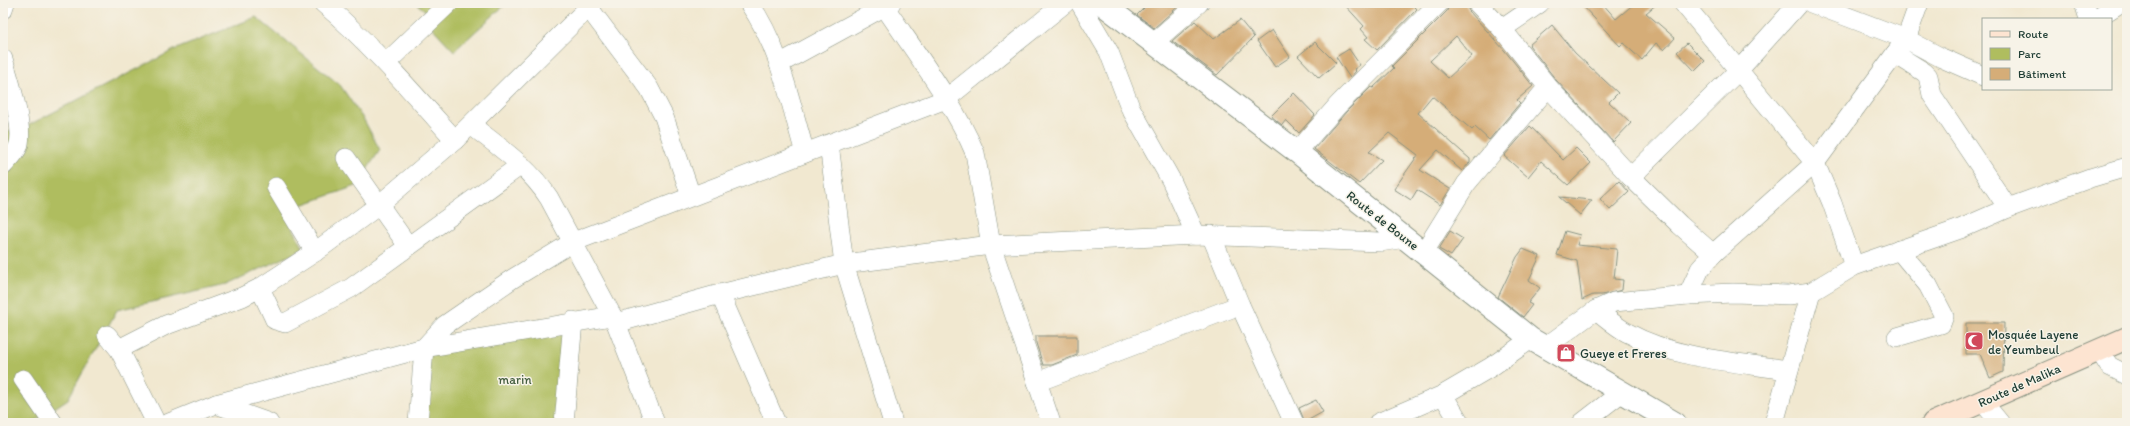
<svg xmlns="http://www.w3.org/2000/svg" width="2130" height="426" font-family="Itim,sans-serif">
<style>
.green{fill:#afbd5f;stroke:#677d4a}
.building{fill:#d5ad78;fill-rule:evenodd}
.lines{fill:none;stroke-linecap:round;stroke-linejoin:round}
.minor-casing{stroke:#889282;stroke-width:20}
.tertiary-casing{stroke:#889282;stroke-width:24}
.secondary-casing{stroke:#889282;stroke-width:24}
.minor{stroke:#fff;stroke-width:19}
.tertiary{stroke:#fff;stroke-width:22}
.secondary{stroke:#fde4d1;stroke-width:22}
.labels{text-anchor:middle;stroke-width:3;stroke-linejoin:round;paint-order:stroke}
.street-label{font-size:13px;fill:#1f3d34;stroke:#f7f3e8}
.poi-label{font-size:13px;fill:#1f3d34;stroke:#f7f3e8;text-anchor:start}
.park-label{font-size:13px;fill:#435d3f;stroke:#f7f3e8}
</style>
<rect width="100%" height="100%" fill="#f7f3e8"/>
<filter id="ink" filterUnits="userSpaceOnUse"><feTurbulence type="fractalNoise" baseFrequency=".025" numOctaves="2"/><feDisplacementMap in="SourceGraphic" scale="8" xChannelSelector="R" yChannelSelector="G"/><feConvolveMatrix kernelMatrix="1 2 1 2 8 2 1 2 1" color-interpolation-filters="sRGB"/></filter>
<filter id="wash" filterUnits="userSpaceOnUse"><feTurbulence type="fractalNoise" baseFrequency=".012" numOctaves="4" result="noise"/><feDisplacementMap in="SourceGraphic" scale="16" xChannelSelector="R" yChannelSelector="G"/><feGaussianBlur stdDeviation="0.9" result="paint"/><feColorMatrix in="noise" values="0 0 0 0 0 0 0 0 0 0 0 0 0 0 0 0 0 1.4 0 .05"/><feComposite in="paint" operator="in"/></filter>
<g filter="url(#wash)">
<rect width="100%" height="100%" fill="#f1e8d0"/>
<g class="green">
<path d="M 416,3 L 507,3 L 454,51 L 423,18 L 429,14 Z"/>
<path d="M 256,17 L 340,85 L 364,120 L 380,150 L 356,186 L 284,211 L 304,249 L 225,285 L 117,310 L 68,399 L 32,423 L 3,423 L 3,133 L 25,127 L 174,50 Z"/>
<path d="M 564,322 L 556,423 L 421,423 L 426,355 Z"/>
</g>
<g id="blocks">
<g class="building">
<path d="M 1149,3 L 1182,3 L 1154,28 L 1137,15 Z"/>
<path d="M 1343,3 L 1411,3 L 1417,9 L 1377,50 L 1365,39 L 1368,37 L 1361,29 L 1364,26 Z"/>
<path d="M 1450,3 L 1465,3 L 1469,11 L 1505,51 L 1533,86 L 1517,100 L 1520,103 L 1489,140 L 1475,127 L 1472,130 L 1432,96 L 1418,113 L 1470,159 L 1470,162 L 1462,171 L 1438,150 L 1420,170 L 1450,189 L 1440,205 L 1417,190 L 1411,200 L 1394,189 L 1418,155 L 1389,133 L 1369,152 L 1382,160 L 1359,184 L 1314,149 L 1346,112 L 1371,87 L 1373,88 L 1394,68 L 1392,66 L 1447,11 ZM 1456,36 L 1472,56 L 1448,78 L 1430,61 Z"/>
<path d="M 1580,3 L 1602,3 L 1616,19 L 1635,3 L 1658,3 L 1646,13 L 1675,38 L 1664,50 L 1656,43 L 1642,60 L 1623,43 L 1620,46 Z"/>
<path d="M 1240,20 L 1254,37 L 1217,75 L 1172,41 L 1195,21 L 1214,39 Z"/>
<path d="M 1552,25 L 1575,53 L 1618,93 L 1609,102 L 1631,123 L 1613,142 L 1556,80 L 1529,45 Z"/>
<path d="M 1272,30 L 1290,57 L 1275,67 L 1257,41 Z"/>
<path d="M 1315,42 L 1336,63 L 1319,78 L 1298,56 Z"/>
<path d="M 1687,43 L 1705,61 L 1695,71 L 1677,52 Z"/>
<path d="M 1349,49 L 1360,65 L 1354,69 L 1356,71 L 1350,78 L 1336,57 Z"/>
<path d="M 1294,93 L 1315,115 L 1299,133 L 1286,120 L 1282,125 L 1271,116 Z"/>
<path d="M 1530,126 L 1563,160 L 1576,148 L 1591,163 L 1568,185 L 1541,161 L 1528,177 L 1504,156 Z"/>
<path d="M 1619,181 L 1629,192 L 1610,210 L 1600,199 Z"/>
<path d="M 1559,197 L 1592,200 L 1580,215 Z"/>
<path d="M 1450,231 L 1463,239 L 1451,256 L 1439,249 Z"/>
<path d="M 1565,231 L 1580,235 L 1577,245 L 1617,249 L 1614,279 L 1623,280 L 1622,290 L 1602,295 L 1593,295 L 1582,300 L 1577,261 L 1557,255 Z"/>
<path d="M 1523,249 L 1540,256 L 1529,280 L 1540,288 L 1528,303 L 1532,305 L 1523,317 L 1498,297 L 1517,257 Z"/>
<path d="M 1966,323 L 2004,323 L 2003,372 L 1990,378 L 1980,354 L 1966,354 Z"/>
<path d="M 1036,336 L 1077,336 L 1077,355 L 1052,365 L 1043,365 L 1036,343 Z"/>
<path d="M 1316,400 L 1323,412 L 1305,422 L 1299,408 Z"/>
</g>
</g>
</g>
<g filter="url(#ink)">
<use href="#blocks" fill-opacity="0" stroke="#889282" stroke-width="1"/>
<g class="lines">
<defs>
<g id="minor">
<path d="M 323,3 C 371,44 413,93 455,140"/>
<path d="M 749,3 C 780,47 790,102 805,153"/>
<path d="M 882,3 C 912,48 955,104 975,153 L 991,245 L 1051,423"/>
<path d="M 1080,3 L 1109,52 L 1130,107 L 1171,180 L 1196,235"/>
<path d="M 1477,3 L 1502,29 L 1548,87 L 1631,177 L 1680,225 L 1713,254"/>
<path d="M 1683,3 L 1815,163 L 1832,203 L 1854,266"/>
<path d="M 1811,3 L 1906,39 L 1942,58 L 1983,76"/>
<path d="M 2084,3 L 2089,19"/>
<path d="M 588,7 L 649,88 L 664,117 L 691,196"/>
<path d="M 3,9 L 5,3"/>
<path d="M 2095,19 L 2120,3"/>
<path d="M 1502,29 L 1540,3"/>
<path d="M 1153,43 L 1199,3"/>
<path d="M 1895,54 L 1924,72 L 1928,76 L 1932,95 L 2008,208"/>
<path d="M 3,59 C 9,78 25,129 18,147 C 15,154 8,160 3,166"/>
<path d="M 386,63 L 449,3"/>
<path d="M 779,64 L 891,3"/>
<path d="M 471,125 C 499,147 529,167 549,198 L 616,323 L 655,423"/>
<path d="M 829,144 L 844,264 L 893,423"/>
<path d="M 1297,152 L 1338,105 L 1439,3"/>
<path d="M 346,158 L 408,246"/>
<path d="M 1631,177 L 1738,71 L 1799,3"/>
<path d="M 276,187 L 315,252"/>
<path d="M 1211,235 L 1240,305 L 1294,423"/>
<path d="M 1424,252 L 1466,184 L 1548,87"/>
<path d="M 260,288 L 275,320 L 285,323 L 351,288 L 521,165"/>
<path d="M 720,294 L 776,423"/>
<path d="M 1688,295 L 1700,269 L 1713,254 L 1815,163 L 1906,39 L 1919,3"/>
<path d="M 1596,310 C 1606,317 1616,327 1628,333 C 1676,359 1735,362 1788,370"/>
<path d="M 616,323 L 720,294 L 844,264 L 991,245 L 1196,235 L 1380,242 L 1405,238"/>
<path d="M 107,335 L 119,349 L 156,423"/>
<path d="M 1897,337 L 1941,324 L 1944,316 L 1928,285 L 1899,250"/>
<path d="M 1544,348 L 1596,310 L 1614,302 L 1688,295 L 1733,293 L 1789,295 L 1811,292 L 1854,266 L 1960,229 L 2008,208 L 2090,178 L 2127,167"/>
<path d="M 119,349 L 166,325 L 242,297 L 260,288 L 315,252 L 379,205 L 455,140 L 593,3"/>
<path d="M 2099,350 L 2109,366 L 2127,375"/>
<path d="M 23,379 L 53,423"/>
<path d="M 1037,382 L 1240,305"/>
<path d="M 1443,395 L 1460,423"/>
<path d="M 1982,401 L 2000,423"/>
<path d="M 216,404 L 269,423"/>
<path d="M 169,423 L 216,404 L 424,348 L 612,316"/>
<path d="M 418,423 L 424,348 L 445,325 L 512,279 L 573,242 L 946,99 L 1065,3"/>
<path d="M 564,423 L 573,321"/>
<path d="M 1378,423 L 1443,395 L 1491,367 L 1531,339"/>
<path d="M 1582,423 L 1622,392"/>
<path d="M 1774,423 L 1811,292"/>
</g>
<path id="tertiary" d="M 1101,3 L 1297,152 L 1531,339 L 1675,423"/>
<path id="secondary" d="M 1933,423 L 2127,338"/>
</defs>
<use href="#minor" class="minor-casing"/>
<use href="#tertiary" class="tertiary-casing"/>
<use href="#secondary" class="secondary-casing"/>
<use href="#minor" class="minor"/>
<use href="#tertiary" class="tertiary"/>
<use href="#secondary" class="secondary"/>
</g>
</g>
<defs>
<symbol id="mosque-square" viewBox="-11 -11 22 22"><rect x="-9" y="-9" width="18" height="18" rx="4" fill="#d1495b" stroke="#f7f3e8"/><path d="M3.5-4.9A6 6 0 1 0 3.5 4.9A5 5 0 1 1 3.5-4.9Z" fill="#fff"/></symbol>
<symbol id="shop-square" viewBox="-11 -11 22 22"><rect x="-9" y="-9" width="18" height="18" rx="4" fill="#d1495b" stroke="#f7f3e8"/><path d="M-5-2.5h2.3a2.7 3.5 0 0 1 5.4 0H5L5.5 6h-11ZM-1.5-2.5h3a1.5 2.3 0 0 0-3 0Z" fill="#fff"/></symbol>
</defs>
<g fill-rule="evenodd">
<use href="#mosque-square" x="1963" y="330" width="22" height="22"/>
<use href="#shop-square" x="1555" y="342" width="22" height="22"/>
</g>
<g class="labels">
<g class="street-label">
<text transform="translate(1383 220) rotate(38)" y="5">Route de Boune</text>
<text transform="translate(2019 385) rotate(-24)" y="5">Route de Malika</text>
</g>
<g class="poi-label">
<text x="1988" y="339">Mosquée Layene<tspan x="1988" dy="15">de Yeumbeul</tspan></text>
<text x="1580" y="358">Gueye et Freres</text>
</g>
<g class="park-label">
<text x="515" y="384">marin</text>
</g>
</g>
<rect width="2130" height="426" fill="none" stroke="#f7f3e8" stroke-width="16"/>
<rect x="1982" y="18" width="130" height="72" fill="#f7f3e8" stroke="#a1aaa0"/>
<rect x="1990" y="31" width="20" height="6" fill="#fde4d1" stroke="#a1aaa0"/>
<text x="2018" y="38" font-size="12" fill="#1f3d34">Route</text>
<rect x="1990" y="48" width="20" height="12" fill="#afbd5f" stroke="#a1aaa0"/>
<text x="2018" y="58" font-size="12" fill="#1f3d34">Parc</text>
<rect x="1990" y="68" width="20" height="12" fill="#d5ad78" stroke="#a1aaa0"/>
<text x="2018" y="78" font-size="12" fill="#1f3d34">Bâtiment</text>
</svg>
